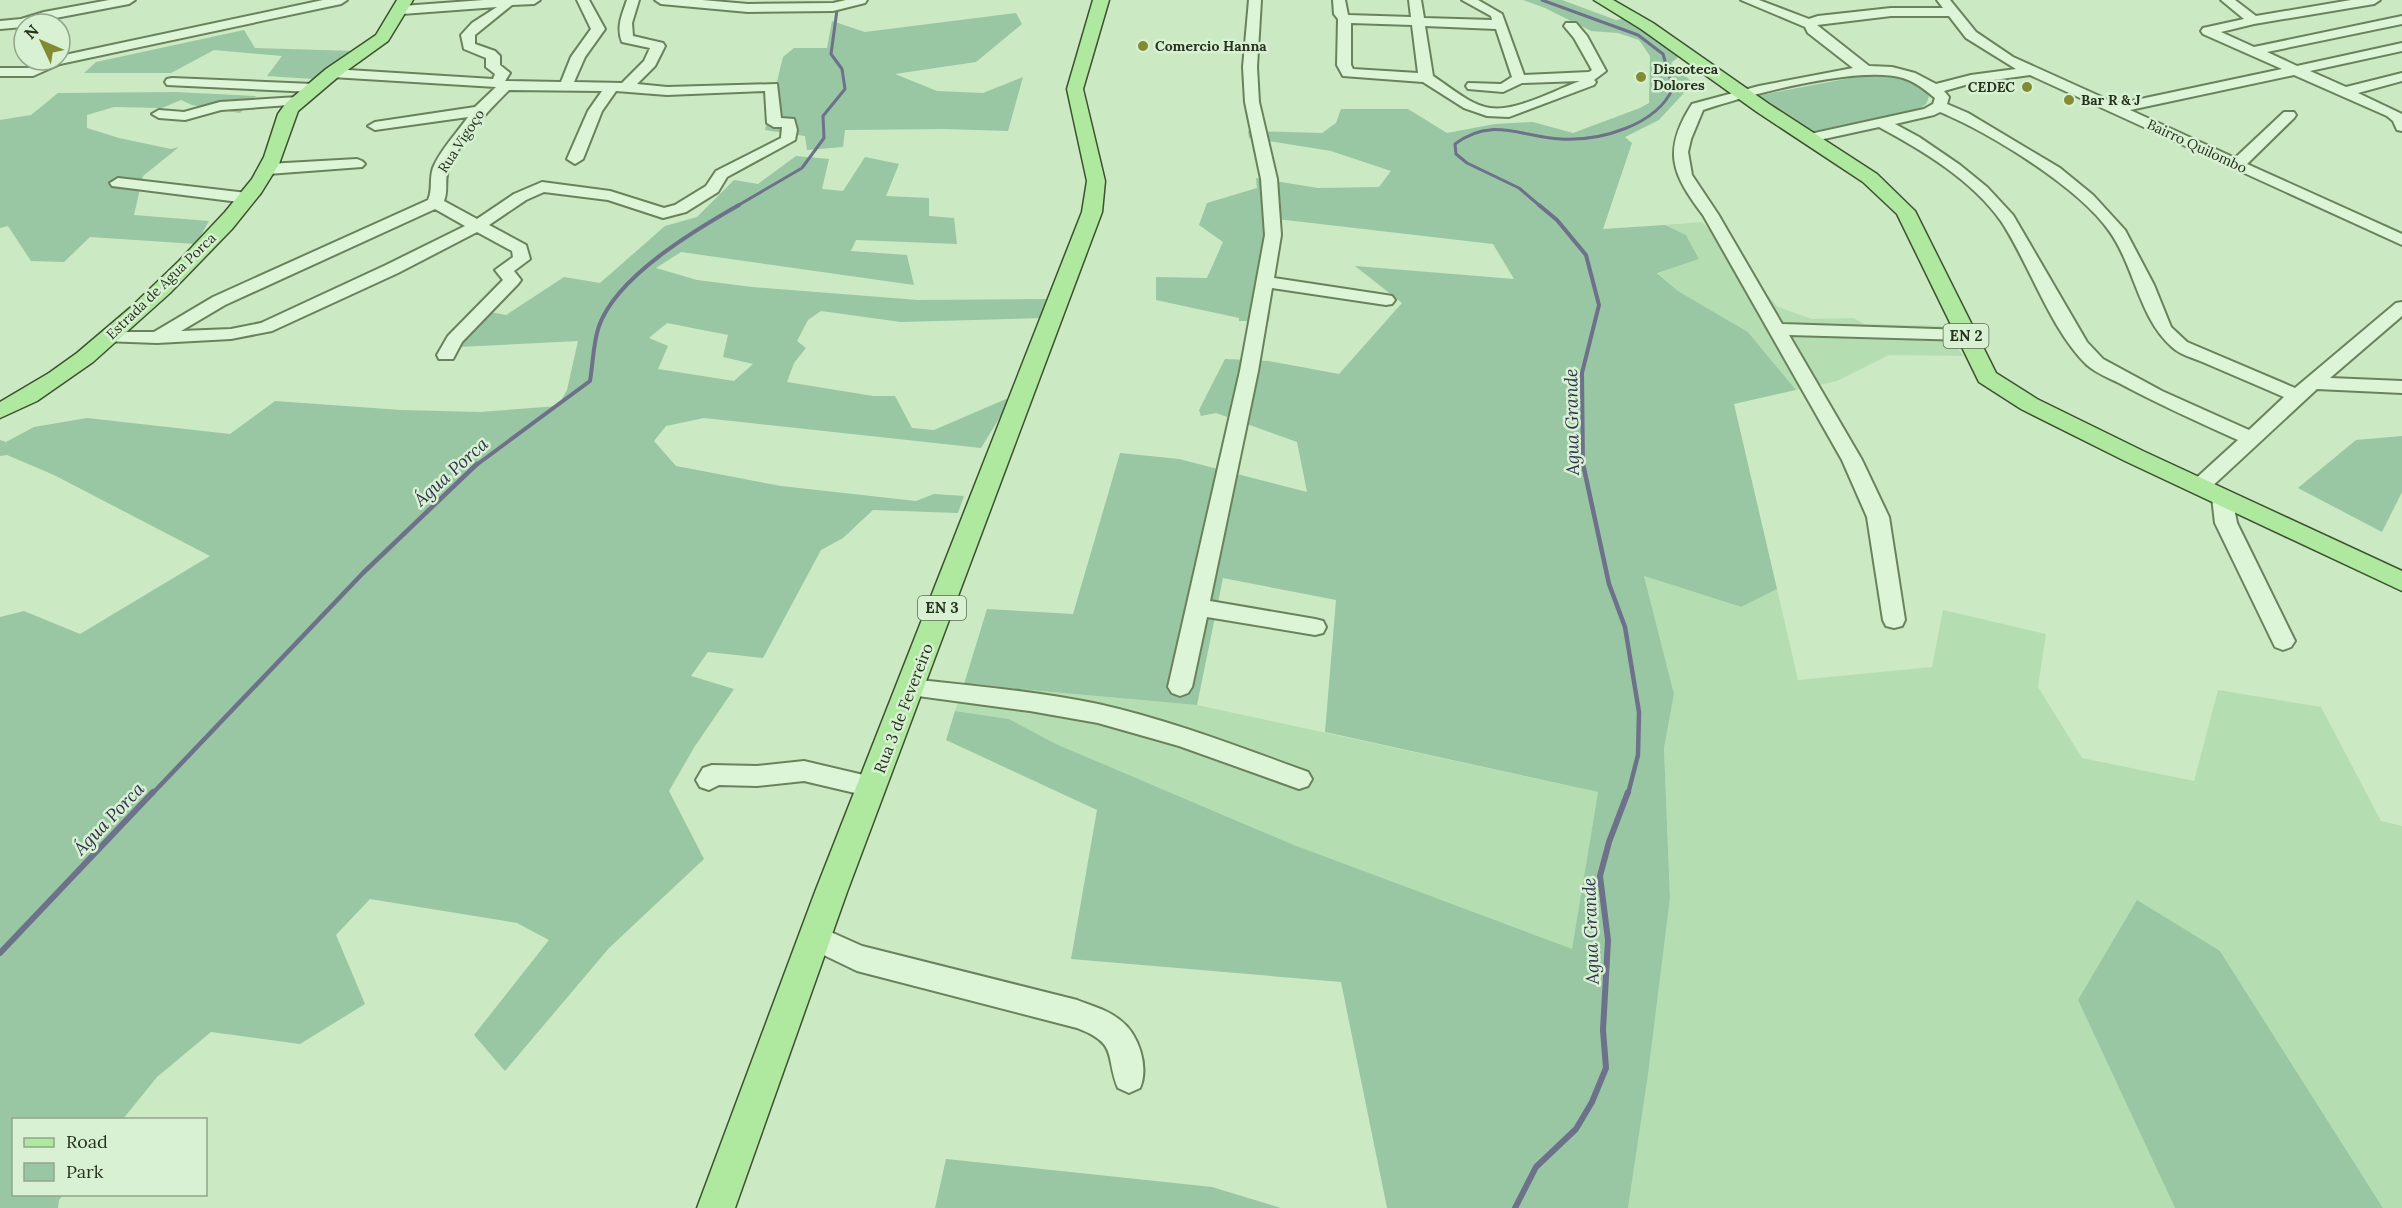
<svg xmlns="http://www.w3.org/2000/svg" width="2402" height="1208" font-family="Lora,serif">
<style>
.farmland{fill:#b4deb2}
.green{fill:#99c6a3;fill-rule:evenodd}
.lines{fill:none;stroke-linecap:round;stroke-linejoin:round}
.stream-far3{stroke:#6d7189;stroke-width:3}
.stream-far2{stroke:#6d7189;stroke-width:4}
.stream-far1{stroke:#6d7189;stroke-width:4.5}
.stream{stroke:#6d7189;stroke-width:6}
.minor-casing{stroke:#6a825c;stroke-width:4}
.major-casing{stroke:#3e5030;stroke-width:3}
.minor{fill:#dcf5d6;fill-rule:evenodd}
.major{fill:#aee99f;fill-rule:evenodd}
.poi-dot{fill:#828a32;stroke:#d8f1d2;stroke-width:2}
.labels{text-anchor:middle;stroke-width:5;stroke-linejoin:round;paint-order:stroke}
.far-poi-label{font-size:14px;font-weight:bold;fill:#27331e;stroke:#d8f1d2;text-anchor:start}
.far-street-label{font-size:14px;fill:#27331e;stroke:#d8f1d2}
.shield{fill:#d8f1d2;stroke:#5c6c54;stroke-width:1.5}
.shield-label{font-size:15px;font-weight:bold;fill:#27331e}
.street-label{font-size:16px;fill:#27331e;stroke:#d8f1d2}
.water-label{font-size:18px;font-style:italic;fill:#312f51;stroke:#d8f1d2}
</style>
<rect width="100%" height="100%" fill="#cbe9c3"/>
<g class="farmland">
<path d="M 1702,222 L 1778,307 L 1812,319 L 1854,318 L 1864,324 L 1945,326 L 1963,356 L 1889,355 L 1837,381 L 1796,390 L 1748,332 L 1678,291 L 1657,272 L 1699,259 L 1686,235 L 1665,225 Z"/>
<path d="M 1644,576 L 1740,607 L 1777,589 L 1798,680 L 1932,667 L 1943,610 L 2046,634 L 2038,687 L 2082,758 L 2194,781 L 2218,690 L 2321,707 L 2381,821 L 2402,826 L 2402,1208 L 2383,1208 L 2220,951 L 2078,1000 L 2175,1208 L 1628,1208 L 1648,1075 L 1670,898 L 1664,748 L 1674,694 Z"/>
<path d="M 964,684 L 1197,705 L 1598,792 L 1572,950 L 1294,845 L 1056,744 L 1009,719 L 955,711 Z"/>
</g>
<g class="green">
<path d="M 1523,0 L 1562,0 L 1616,20 L 1634,17 L 1681,55 L 1671,63 L 1693,83 L 1659,120 L 1625,137 L 1632,143 L 1603,229 L 1665,225 L 1686,235 L 1699,259 L 1657,273 L 1678,291 L 1748,332 L 1796,390 L 1734,404 L 1777,589 L 1741,607 L 1644,576 L 1674,694 L 1664,748 L 1670,898 L 1648,1075 L 1628,1208 L 1387,1208 L 1341,982 L 1071,959 L 1097,810 L 946,740 L 955,711 L 1009,719 L 1056,744 L 1294,845 L 1572,949 L 1598,792 L 1325,732 L 1336,600 L 1223,578 L 1197,705 L 964,684 L 987,609 L 1073,614 L 1120,453 L 1179,459 L 1307,492 L 1297,442 L 1216,413 L 1201,416 L 1199,410 L 1225,359 L 1268,361 L 1339,374 L 1402,303 L 1355,266 L 1514,279 L 1493,244 L 1277,219 L 1269,321 L 1239,321 L 1239,318 L 1156,300 L 1156,277 L 1207,278 L 1223,242 L 1199,225 L 1207,203 L 1257,188 L 1256,178 L 1318,188 L 1379,187 L 1391,171 L 1331,151 L 1249,138 L 1248,131 L 1322,133 L 1336,123 L 1341,109 L 1408,109 L 1447,133 L 1495,124 L 1533,122 L 1573,133 L 1640,108 L 1649,103 L 1650,56 L 1639,40 L 1618,33 L 1591,31 L 1545,8 Z"/>
<path d="M 1016,13 L 1022,24 L 976,62 L 895,74 L 937,91 L 983,93 L 1023,77 L 1008,131 L 944,129 L 845,130 L 843,147 L 807,150 L 805,136 L 765,130 L 783,57 L 794,48 L 827,48 L 832,21 L 865,32 Z"/>
<path d="M 244,30 L 255,48 L 355,51 L 313,79 L 267,76 L 282,56 L 214,50 L 171,73 L 84,73 L 96,62 Z"/>
<path d="M 1866,75 C 1886,75 1919,76 1929,97 L 1926,104 L 1919,109 L 1815,131 L 1808,131 L 1755,96 Z"/>
<path d="M 175,92 L 256,96 L 240,113 L 192,105 L 181,100 L 162,108 L 114,107 L 87,115 L 87,128 L 119,138 L 171,149 L 179,147 L 143,176 L 134,215 L 209,221 L 196,244 L 90,237 L 64,262 L 31,261 L 8,226 L 0,228 L 0,120 L 31,115 L 58,93 Z"/>
<path d="M 796,156 L 829,159 L 822,189 L 843,191 L 865,157 L 899,164 L 886,196 L 929,198 L 929,216 L 954,218 L 957,244 L 856,240 L 851,251 L 907,255 L 914,285 L 681,252 L 656,268 L 697,280 L 752,287 L 918,300 L 1049,299 L 1043,318 L 901,322 L 821,311 L 808,320 L 797,341 L 806,348 L 794,363 L 787,382 L 873,396 L 895,396 L 912,428 L 934,430 L 1013,396 L 981,448 L 704,418 L 666,426 L 654,441 L 676,466 L 781,486 L 916,501 L 934,494 L 964,496 L 958,513 L 873,510 L 843,538 L 821,550 L 763,658 L 708,652 L 691,676 L 734,689 L 695,746 L 669,791 L 704,859 L 609,948 L 505,1071 L 474,1035 L 549,940 L 517,923 L 370,899 L 336,935 L 365,1004 L 300,1044 L 211,1032 L 157,1077 L 123,1119 L 14,1120 L 14,1194 L 63,1195 L 59,1200 L 58,1208 L 0,1208 L 0,617 L 24,611 L 80,634 L 210,556 L 54,475 L 7,455 L 0,456 L 0,440 L 6,442 L 34,427 L 87,418 L 230,434 L 275,401 L 401,410 L 480,412 L 558,406 L 567,390 L 578,341 L 459,347 L 490,312 L 506,315 L 564,277 L 600,283 L 665,226 L 697,217 L 734,180 L 758,184 ZM 667,323 L 728,335 L 723,357 L 753,364 L 734,381 L 658,369 L 668,346 L 649,338 Z"/>
<path d="M 2402,436 L 2402,492 L 2382,532 L 2298,488 L 2356,440 Z"/>
<path d="M 2137,900 L 2220,951 L 2383,1208 L 2175,1208 L 2078,1000 Z"/>
<path d="M 946,1159 L 1212,1187 L 1281,1208 L 935,1208 Z"/>
</g>
<g class="lines">
<g class="stream-far3">
<path d="M 737,206 L 802,168 L 824,138 L 823,116 L 845,89 L 842,69 L 831,54 L 837,10"/>
<path d="M 1540,206 L 1519,188 L 1467,163 L 1456,154 L 1455,144 C 1492,116 1521,137 1561,139 C 1600,141 1656,126 1673,88 L 1663,54 L 1638,35 L 1542,0"/>
</g>
<g class="stream-far2">
<path d="M 1539,205 L 1557,220 L 1586,255 L 1599,305 L 1582,373 L 1583,466"/>
<path d="M 475,466 L 590,381 C 593,364 593,343 599,326 C 617,276 695,230 739,205"/>
</g>
<g class="stream-far1">
<path d="M 1583,464 L 1609,584 L 1625,627 L 1639,712 L 1638,755 L 1628,794"/>
<path d="M 152,794 L 363,573 L 477,464"/>
</g>
<g class="stream">
<path d="M 0,953 L 153,792"/>
<path d="M 1515,1208 L 1536,1167 L 1576,1129 L 1592,1102 L 1606,1068 L 1603,1030 L 1608,940 L 1600,876 L 1609,842 L 1628,792"/>
</g>
<defs>
<g id="minor">
<path d="M 109,0 L 135,0 L 129,4 L 24,24 L 23,27 L 0,29 L 0,21 L 21,19 L 44,12 Z"/>
<path d="M 323,0 L 347,0 L 341,4 L 60,64 L 33,76 L 0,76 L 0,68 L 31,68 L 47,60 L 60,60 L 60,56 Z"/>
<path d="M 484,0 L 540,0 L 534,4 L 512,5 L 475,35 L 475,44 L 495,51 L 500,56 L 500,65 L 510,73 L 505,81 L 561,82 L 571,57 L 591,29 L 577,0 L 589,0 L 605,29 L 585,57 L 574,82 L 622,83 L 644,61 L 650,48 L 622,42 C 616,27 622,15 627,0 L 639,0 L 632,23 L 633,36 L 663,43 L 665,46 L 655,66 L 637,84 L 667,87 L 777,84 L 781,118 L 794,119 L 797,130 L 795,140 L 727,177 L 718,192 L 686,212 L 663,218 L 608,200 L 544,192 L 526,200 L 489,225 L 526,245 L 530,259 L 514,271 L 521,280 L 518,284 L 462,342 L 453,359 L 439,359 L 437,355 L 448,336 L 503,280 L 495,270 L 513,257 L 512,251 L 477,232 L 398,273 L 272,331 L 231,339 L 157,343 L 103,341 L 100,337 L 103,333 L 109,332 L 154,332 L 213,297 L 428,200 C 433,189 429,180 433,168 C 440,150 457,133 468,117 L 375,130 L 368,126 L 375,122 L 475,107 L 496,87 L 332,77 L 325,73 L 332,69 L 493,79 L 495,74 L 486,67 L 486,58 L 464,49 L 461,35 L 472,23 L 497,7 L 402,14 L 396,10 L 402,6 ZM 509,90 L 602,91 L 588,111 L 567,159 L 575,164 L 583,159 L 602,111 L 616,91 L 667,95 L 765,91 L 767,123 L 774,127 L 782,127 L 781,138 L 716,171 L 706,186 L 675,205 L 664,208 L 610,191 L 542,182 L 514,194 L 477,219 L 444,201 C 449,189 443,178 450,165 C 463,137 487,112 509,90 ZM 435,209 L 465,226 L 386,265 L 261,323 L 231,329 L 181,331 L 225,305 Z"/>
<path d="M 655,0 L 702,0 L 748,4 L 833,3 L 846,0 L 867,0 L 865,3 L 833,11 L 748,12 L 661,4 Z"/>
<path d="M 1249,0 L 1261,0 L 1257,67 L 1259,102 L 1277,179 L 1281,235 L 1274,278 L 1386,295 L 1392,296 L 1395,300 L 1392,304 L 1386,305 L 1272,288 L 1258,371 L 1210,601 L 1315,619 L 1323,621 L 1326,627 L 1323,633 L 1315,635 L 1207,617 L 1192,687 L 1188,693 L 1180,696 L 1172,693 L 1168,687 L 1240,371 L 1265,235 L 1261,179 L 1245,102 L 1243,67 Z"/>
<path d="M 1333,0 L 1345,0 L 1348,15 L 1411,17 L 1409,0 L 1421,0 L 1424,18 L 1492,20 L 1491,16 L 1462,0 L 1478,0 L 1502,14 L 1524,75 L 1589,72 L 1592,70 L 1574,38 L 1564,26 L 1566,23 L 1576,23 L 1587,36 L 1606,71 L 1594,80 L 1596,82 L 1594,85 L 1509,117 L 1487,116 L 1464,108 L 1423,82 L 1343,76 L 1337,65 L 1338,19 L 1334,14 ZM 1351,23 L 1412,25 L 1418,73 L 1353,69 L 1351,65 ZM 1425,26 L 1496,29 L 1512,77 L 1501,84 L 1468,83 L 1466,86 L 1468,89 L 1503,92 L 1522,83 L 1580,81 C 1555,90 1516,112 1490,108 C 1470,105 1450,87 1433,76 Z"/>
<path d="M 1741,0 L 1759,0 L 1809,19 L 1818,16 L 1891,8 L 1943,8 L 1937,0 L 1950,0 L 1976,32 L 2013,57 L 2117,104 L 2282,69 L 2203,34 L 2201,31 L 2203,28 L 2244,19 L 2221,0 L 2235,0 L 2256,16 L 2351,0 L 2380,0 L 2374,4 L 2254,24 L 2221,32 L 2254,47 L 2402,16 L 2402,24 L 2267,52 L 2297,66 L 2402,43 L 2402,51 L 2310,71 L 2346,87 L 2402,73 L 2402,81 L 2358,93 L 2402,114 L 2402,131 L 2397,130 L 2393,121 L 2387,116 L 2294,75 L 2130,110 L 2235,158 L 2284,112 L 2294,112 L 2296,115 L 2294,118 L 2247,164 L 2402,234 L 2402,245 L 2030,75 L 1972,83 L 1944,91 L 1949,97 L 1947,104 L 1968,113 L 2060,168 L 2093,195 L 2125,230 L 2154,285 L 2171,327 L 2187,342 L 2295,388 L 2396,303 L 2402,302 L 2402,316 L 2330,378 L 2402,381 L 2402,393 L 2317,389 L 2207,491 L 2200,493 L 2193,491 L 2190,486 L 2193,481 L 2238,440 C 2198,422 2158,404 2119,383 C 2109,378 2096,373 2087,365 C 2050,329 2030,265 2001,221 C 1972,180 1922,150 1879,127 L 1810,142 L 1803,138 L 1810,134 L 1924,109 L 1933,104 L 1935,98 C 1925,90 1916,82 1903,78 C 1858,65 1749,95 1703,110 L 1691,139 L 1688,152 L 1692,175 L 1718,214 L 1782,324 L 1966,330 L 1972,331 L 1975,335 L 1972,339 L 1966,340 L 1789,335 L 1862,460 L 1889,517 L 1905,620 L 1902,626 L 1894,628 L 1886,626 L 1883,620 L 1867,517 L 1842,460 L 1703,215 C 1672,174 1662,151 1692,104 L 1759,86 L 1853,68 L 1808,33 L 1805,27 ZM 1891,16 L 1949,16 L 1966,38 L 2016,69 L 1971,75 L 1936,84 L 1915,73 L 1892,67 L 1869,66 L 1817,25 ZM 1940,112 C 1990,133 2079,187 2110,232 C 2135,268 2139,318 2172,347 C 2180,355 2194,358 2205,363 C 2231,374 2258,386 2284,397 L 2249,430 L 2162,391 L 2103,359 L 2087,342 L 2013,215 L 1987,187 L 1960,165 L 1919,137 L 1895,124 L 1934,115 Z"/>
<path d="M 172,78 L 313,84 L 320,88 L 313,92 L 167,85 L 165,82 L 167,79 Z"/>
<path d="M 298,97 L 303,98 L 305,101 L 303,104 L 221,110 L 185,120 L 159,118 L 152,114 L 159,110 L 184,112 L 220,102 Z"/>
<path d="M 357,159 L 362,161 L 365,164 L 362,167 L 268,174 L 260,169 L 268,164 Z"/>
<path d="M 118,178 L 247,193 L 255,198 L 247,203 L 112,186 L 110,183 Z"/>
<path d="M 2222,490 L 2229,492 L 2232,497 L 2237,523 L 2295,641 L 2291,647 L 2283,650 L 2275,647 L 2215,523 L 2212,497 L 2215,492 Z"/>
<path d="M 911,679 C 974,686 1036,691 1098,704 C 1170,720 1239,747 1308,772 L 1312,779 L 1308,786 L 1299,789 L 1179,746 L 1098,723 L 1030,711 L 903,694 L 899,688 L 903,682 Z"/>
<path d="M 804,761 L 872,777 L 881,780 L 885,787 L 881,794 L 872,797 L 804,781 L 757,786 L 719,785 L 709,790 L 700,787 L 696,780 L 703,768 L 712,765 L 757,766 Z"/>
<path d="M 815,925 L 862,946 L 1077,1000 C 1092,1006 1108,1010 1120,1020 C 1139,1034 1149,1067 1140,1088 L 1129,1093 L 1118,1088 C 1105,1056 1119,1044 1077,1028 L 857,971 L 805,946 L 801,937 L 805,928 Z"/>
</g>
<g id="major">
<path d="M 397,0 L 413,0 L 388,41 L 338,77 L 298,111 L 279,164 L 261,193 L 232,229 L 170,293 L 93,362 L 37,401 L 0,418 L 0,402 L 49,373 L 77,353 L 130,308 L 179,261 L 225,212 L 252,179 L 264,157 L 278,114 L 286,103 L 326,69 L 376,35 Z"/>
<path d="M 1093,0 L 1109,0 L 1083,89 L 1105,181 L 1102,212 L 847,892 L 735,1208 L 697,1208 L 815,892 L 1082,212 L 1087,181 L 1067,89 Z"/>
<path d="M 1594,0 L 1613,0 L 1653,23 L 1769,104 L 1877,174 L 1915,211 L 1996,373 L 2037,399 L 2143,451 L 2402,571 L 2402,591 L 2125,461 L 2021,409 L 1979,382 L 1897,214 L 1863,182 L 1757,112 L 1641,29 Z"/>
</g>
</defs>
<use href="#minor" class="minor-casing"/>
<use href="#major" class="major-casing"/>
<use href="#minor" class="minor"/>
<use href="#major" class="major"/>
</g>
<g class="poi-dot">
<circle cx="1143" cy="46" r="6"/>
<circle cx="1641" cy="77" r="6"/>
<circle cx="2027" cy="87" r="6"/>
<circle cx="2069" cy="100" r="6"/>
</g>
<g class="labels">
<g class="far-poi-label">
<text x="1155" y="51">Comercio Hanna</text>
<text x="1653" y="74">Discoteca<tspan x="1653" dy="16">Dolores</tspan></text>
<text x="2015" y="92" text-anchor="end">CEDEC</text>
<text x="2081" y="105">Bar R &amp; J</text>
</g>
<g class="far-street-label">
<text transform="translate(461 141) rotate(-57)" y="5">Rua Vigoço</text>
<text transform="translate(2197 146) rotate(25)" y="5">Bairro Quilombo</text>
<text transform="translate(161 286) rotate(-44)" y="5">Estrada de Agua Porca</text>
</g>
<g class="shield">
<rect x="1943.5" y="324" width="45" height="24" rx="4.5"/>
<rect x="918" y="596" width="48" height="24" rx="4.5"/>
</g>
<g class="shield-label">
<text x="1966" y="341">EN 2</text>
<text x="942" y="613">EN 3</text>
</g>
<g class="street-label">
<text transform="translate(903 708) rotate(-69)" y="6">Rua 3 de Fevereiro</text>
</g>
<g class="water-label">
<text transform="translate(1572 422) rotate(-91)" y="6">Agua Grande</text>
<text transform="translate(451 472) rotate(-42)" y="6">Água Porca</text>
<text transform="translate(109 819) rotate(-46)" y="6">Água Porca</text>
<text transform="translate(1591 931) rotate(-92)" y="6">Agua Grande</text>
</g>
</g>
<rect x="12" y="1118" width="195" height="78" fill="#d8f1d2" stroke="#91a58a" stroke-width="1.5"/>
<rect x="24" y="1138" width="30" height="9" fill="#aee99f" stroke="#91a58a" stroke-width="1.5"/>
<text x="66" y="1148" font-size="18" fill="#27331e">Road</text>
<rect x="24" y="1163" width="30" height="18" fill="#99c6a3" stroke="#91a58a" stroke-width="1.5"/>
<text x="66" y="1178" font-size="18" fill="#27331e">Park</text>
<g transform="translate(42 42) rotate(314)"><circle r="28" fill="#d8f1d2" stroke="#91a58a" stroke-width="1.5"/>
<path d="M0-4.5L10 22L0 15L-10 22Z" fill="#828a32"/>
<text y="-9" font-size="16" font-weight="bold" text-anchor="middle" fill="#27331e">N</text>
</g>
</svg>
